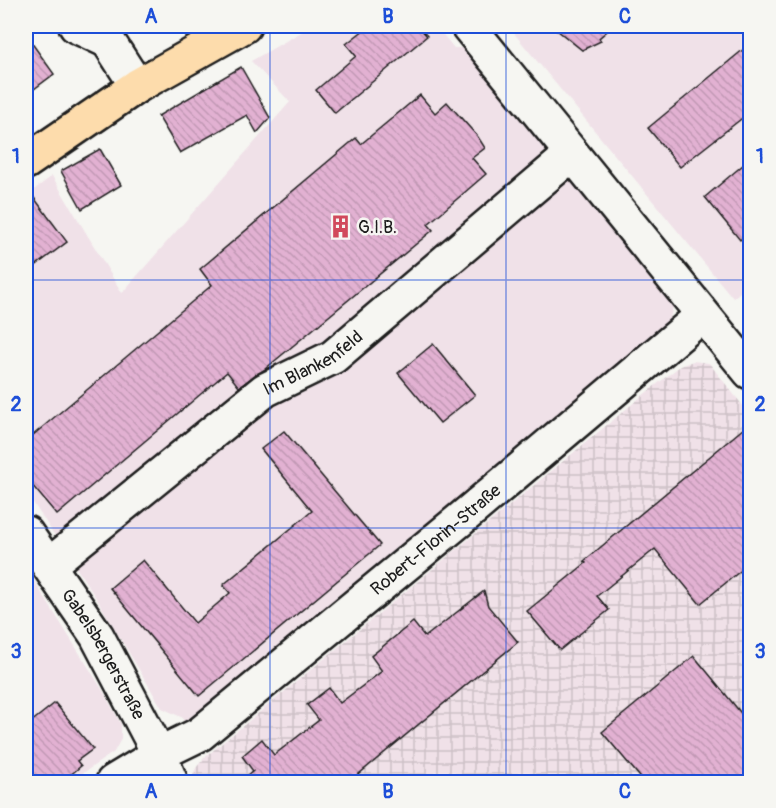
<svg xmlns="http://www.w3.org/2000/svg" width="776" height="808" font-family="Pangolin,sans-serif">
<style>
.built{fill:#f0e1e8}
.industrial{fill:url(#industrial-grid)}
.building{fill:url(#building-back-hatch);stroke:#1c1c1c;stroke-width:1.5}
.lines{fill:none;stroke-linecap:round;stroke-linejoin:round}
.minor-casing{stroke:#1c1c1c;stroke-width:38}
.major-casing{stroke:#1c1c1c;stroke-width:38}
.minor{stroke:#f6f6f2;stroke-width:33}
.major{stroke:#fddcac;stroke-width:33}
.grid{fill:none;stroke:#1d4ed8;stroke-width:1.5;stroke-opacity:0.55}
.labels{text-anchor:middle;stroke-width:5;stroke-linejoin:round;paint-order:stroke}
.poi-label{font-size:18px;fill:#1c1c1c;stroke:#f6f6f2;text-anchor:start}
.street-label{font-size:18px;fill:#1c1c1c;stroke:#f6f6f2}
.neatline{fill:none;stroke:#1d4ed8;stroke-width:2}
.grid-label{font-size:20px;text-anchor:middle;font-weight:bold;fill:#1d4ed8}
</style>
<defs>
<pattern id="industrial-grid" width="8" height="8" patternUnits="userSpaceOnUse" patternTransform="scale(1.5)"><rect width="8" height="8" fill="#f0e1e8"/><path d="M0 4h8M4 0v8" fill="none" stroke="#cdc0c6"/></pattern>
<pattern id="building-back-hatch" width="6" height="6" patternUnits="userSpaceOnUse" patternTransform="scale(1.5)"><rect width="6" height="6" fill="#e2b1d2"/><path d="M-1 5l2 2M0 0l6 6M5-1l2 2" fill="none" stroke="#c198b4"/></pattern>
</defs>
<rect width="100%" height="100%" fill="#f6f6f2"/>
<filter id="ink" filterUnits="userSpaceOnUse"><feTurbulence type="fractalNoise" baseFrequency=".0167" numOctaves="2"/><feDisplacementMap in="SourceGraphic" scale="12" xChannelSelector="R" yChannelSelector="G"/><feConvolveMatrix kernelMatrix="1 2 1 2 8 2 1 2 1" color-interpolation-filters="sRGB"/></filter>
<g filter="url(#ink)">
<g class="built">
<path d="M 312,26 L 436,26 L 454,48 L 469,48 L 673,297 L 673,307 L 670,318 L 663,330 L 207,714 L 184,725 L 183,718 L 162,708 L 98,601 L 26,492 L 26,196 L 52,176 L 122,293 L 290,102 L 251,61 Z"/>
<path d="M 508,26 L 750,26 L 750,284 L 733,298 Z"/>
<path d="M 26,568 L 102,689 L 121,724 L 121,739 L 114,752 L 70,782 L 26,782 Z"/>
</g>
<path class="industrial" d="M 693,361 L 709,363 L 747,411 L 750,409 L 750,782 L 195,782 L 193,774 L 196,768 L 204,758 L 642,396 L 680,366 Z"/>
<g class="building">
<path d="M 369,26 L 418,26 L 427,36 L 335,113 L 316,90 L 356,56 L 346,44 Z"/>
<path d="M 552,26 L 613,26 L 599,38 L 601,41 L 582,50 Z"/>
<path d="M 26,35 L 54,74 L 26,95 Z"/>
<path d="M 750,44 L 750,112 L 680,167 L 648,128 Z"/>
<path d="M 241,67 L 270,118 L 257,133 L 247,115 L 180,153 L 158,116 Z"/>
<path d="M 420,95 L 435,113 L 447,102 L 478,137 L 485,148 L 472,158 L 486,174 L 428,224 L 433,230 L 265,369 L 239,387 L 227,372 L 57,515 L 26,478 L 26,441 L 212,285 L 200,269 L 356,138 L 361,144 Z"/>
<path d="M 100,149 L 121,185 L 82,209 L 61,171 Z"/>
<path d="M 750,159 L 750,231 L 740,240 L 705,197 Z"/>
<path d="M 26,187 L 67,242 L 26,273 Z"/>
<path d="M 433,344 L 475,395 L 440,423 L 398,373 Z"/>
<path d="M 750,423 L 750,563 L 700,604 L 655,549 L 597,596 L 609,610 L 560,650 L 527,611 L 586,563 L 584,561 Z"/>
<path d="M 284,431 L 380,545 L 199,696 L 110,588 L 143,560 L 195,623 L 230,593 L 223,585 L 312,511 L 261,449 Z"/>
<path d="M 484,591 L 488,606 L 518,642 L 348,783 L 238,783 L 253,771 L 242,756 L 262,739 L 274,755 L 319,720 L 307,705 L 329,688 L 340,703 L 382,671 L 371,656 L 413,622 L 425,637 Z"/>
<path d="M 694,656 L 750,724 L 750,783 L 645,783 L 602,732 Z"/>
<path d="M 55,703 L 93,749 L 77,761 L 81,766 L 61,783 L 26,783 L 26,726 Z"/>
</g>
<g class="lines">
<defs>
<g id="minor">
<path d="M 76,26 L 108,41 L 137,86"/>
<path d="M 468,26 L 750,372"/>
<path id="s1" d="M 26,533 L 97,636 L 159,754 L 171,782"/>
<path id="s2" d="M 49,565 L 265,390 L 333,357 L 572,154"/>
<path id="s3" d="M 113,782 L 159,754 L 200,734 L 461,519 L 703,315"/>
</g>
<path id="major" d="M 26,162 L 137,86 L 244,26"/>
</defs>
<use href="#minor" class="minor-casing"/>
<use href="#major" class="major-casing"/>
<use href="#minor" class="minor"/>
<use href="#major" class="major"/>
</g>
</g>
<path class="grid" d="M 270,26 L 270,782M 506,26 L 506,782M 26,280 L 750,280M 26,528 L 750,528"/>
<defs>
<symbol id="building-bare" viewBox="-9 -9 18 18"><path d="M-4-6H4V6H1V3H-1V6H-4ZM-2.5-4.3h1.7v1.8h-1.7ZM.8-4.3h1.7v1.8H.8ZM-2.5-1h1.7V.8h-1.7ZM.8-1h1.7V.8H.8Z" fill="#d1495b" stroke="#f6f6f2" stroke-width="2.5" paint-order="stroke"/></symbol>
</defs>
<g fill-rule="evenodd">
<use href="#building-bare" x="324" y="210" width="33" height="33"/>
</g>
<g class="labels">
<g class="poi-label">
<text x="358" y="233">G.I.B.</text>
</g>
<g class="street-label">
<text dy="6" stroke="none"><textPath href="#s2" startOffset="333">Im Blankenfeld</textPath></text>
<text dy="6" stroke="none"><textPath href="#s3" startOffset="405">Robert-Florin-Straße</textPath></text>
<text dy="6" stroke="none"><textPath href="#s1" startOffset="144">Gabelsbergerstraße</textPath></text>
</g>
</g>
<rect width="776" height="808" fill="none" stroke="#f6f6f2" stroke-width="66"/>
<rect x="33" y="33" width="710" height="742" class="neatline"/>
<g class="grid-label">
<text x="151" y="23">A</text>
<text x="388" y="23">B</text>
<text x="625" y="23">C</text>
<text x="16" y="163">1</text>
<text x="760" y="163">1</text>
<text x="16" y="411">2</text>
<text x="760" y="411">2</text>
<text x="16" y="658">3</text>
<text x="760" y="658">3</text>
<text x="151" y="798">A</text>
<text x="388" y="798">B</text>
<text x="625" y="798">C</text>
</g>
</svg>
